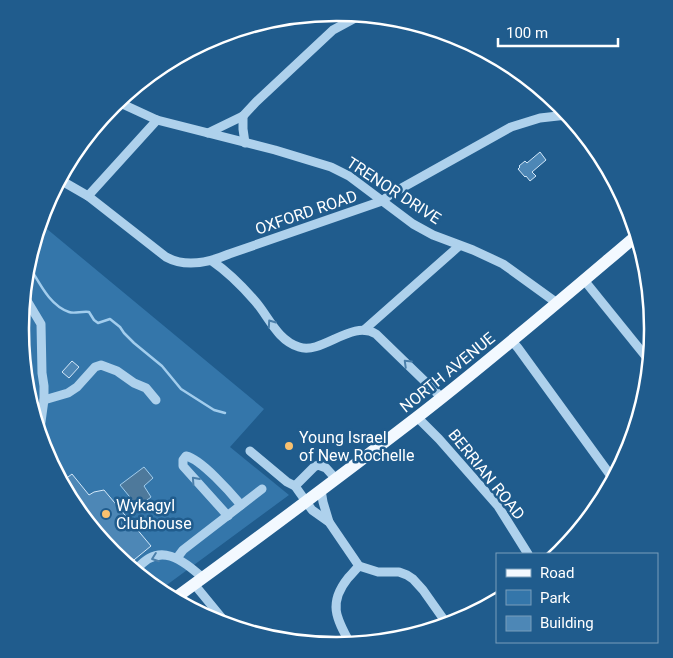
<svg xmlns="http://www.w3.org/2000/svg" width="673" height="658" font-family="Roboto,sans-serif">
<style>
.green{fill:#3476aa}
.water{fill:#4e799b;stroke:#a2cded}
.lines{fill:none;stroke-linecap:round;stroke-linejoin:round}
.stream{stroke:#a2cded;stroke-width:2.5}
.building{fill:#4d87b6;stroke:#d3e8f9}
.minor{stroke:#aed1ec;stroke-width:9}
.major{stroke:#f3f9ff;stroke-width:12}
.oneway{stroke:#4b7faa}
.poi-dot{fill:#f9c16f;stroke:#205c8d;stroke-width:2}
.labels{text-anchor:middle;stroke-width:5;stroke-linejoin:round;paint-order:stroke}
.street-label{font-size:16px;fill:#fff;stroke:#205c8d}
.poi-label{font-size:16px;fill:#fff;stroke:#205c8d;text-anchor:start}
.rim{fill:none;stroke:#fff;stroke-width:2.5}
</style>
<rect width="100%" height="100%" fill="#205c8d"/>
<path class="green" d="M 41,224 L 264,409 L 230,447 L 289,495 L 164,587 L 113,553 L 44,450 L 20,329 Z"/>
<path class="water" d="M 144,467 L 153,478 L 144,486 L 151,497 L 138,507 L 120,485 Z"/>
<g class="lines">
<path class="stream" d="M 32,271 C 41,286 51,306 69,312 C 74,314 82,311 89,312 L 94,320 L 98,323 L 110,319 L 120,327 L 124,333 L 134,343 L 162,366 L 181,389 L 214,410 L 225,413"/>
</g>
<g class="building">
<path d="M 540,152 L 546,160 L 532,172 L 536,176 L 530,181 L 526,176 L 525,177 L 518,169 L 520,167 L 519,166 L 525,161 L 527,163 Z"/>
<path d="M 72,361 L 79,367 L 69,378 L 62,372 Z"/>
<path d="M 72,474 L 89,495 L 94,492 L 104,490 L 151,546 L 129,564 L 122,559 L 116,553 L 119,550 L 111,539 L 106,543 L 64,480 Z"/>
</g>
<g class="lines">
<g class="minor">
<path d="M 118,102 L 157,120 L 275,150 L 331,167 L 349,176 L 413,224 L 433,235 L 473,250 L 503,264 L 557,303"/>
<path d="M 243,116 L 243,129 L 245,143"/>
<path d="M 208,133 L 243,116 L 256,102 L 333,30 L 357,17"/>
<path d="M 62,181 L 88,196 L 166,257 C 186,268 208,263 229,254 L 382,201 L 391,194 L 511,127 L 540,118 L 567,115"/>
<path d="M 88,196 L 157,120"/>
<path d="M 212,261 C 228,272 242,286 255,301 C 269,317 277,340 299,347 C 322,355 352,319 376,334 L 441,397"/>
<path d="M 584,280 L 647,358"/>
<path d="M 26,299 L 41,324 L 42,373 L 44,386 L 44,400 L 40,429"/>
<path d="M 364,330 L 459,246"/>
<path d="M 512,341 L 518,348 L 611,476"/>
<path d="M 44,400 L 68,393 L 77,387 L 95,367 L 101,365 L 117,371 L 134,383 L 146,388 L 156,400"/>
<path d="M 417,417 L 439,439 L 498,506 L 528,554"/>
<path d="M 250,451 L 287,482 L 295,486 L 312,510 L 329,522 L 359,566 L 378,572 L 399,572 L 407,575 L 413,579 L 423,590 L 447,624"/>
<path d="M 295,486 L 314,467 L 318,465 L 326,468 L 335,478"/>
<path d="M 321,490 L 323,502 L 329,522"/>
<path d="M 228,516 L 183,466 L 183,460 L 186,456 C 201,459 231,493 241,505"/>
<path d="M 177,558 L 183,550 L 262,489"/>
<path d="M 137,569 C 160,541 182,560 203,578"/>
<path d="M 194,584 L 226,623"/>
<path d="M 350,643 C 336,618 328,603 348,578 C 352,574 355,570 359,566"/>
</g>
<path class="major" d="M 178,596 C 258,538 338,478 416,418 C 491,360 563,298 635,237"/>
</g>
<defs><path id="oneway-chevron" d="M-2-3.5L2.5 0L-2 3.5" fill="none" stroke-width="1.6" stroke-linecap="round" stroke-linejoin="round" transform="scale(1.25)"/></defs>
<g class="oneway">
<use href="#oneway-chevron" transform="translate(271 323) rotate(-125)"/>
<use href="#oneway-chevron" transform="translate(407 363) rotate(-136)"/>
<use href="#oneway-chevron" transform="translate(195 480) rotate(-132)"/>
<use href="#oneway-chevron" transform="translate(155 558) rotate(160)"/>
</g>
<g class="poi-dot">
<circle cx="289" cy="446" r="5"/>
<circle cx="106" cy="514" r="5"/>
</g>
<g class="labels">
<g class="street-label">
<text transform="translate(394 190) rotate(33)" y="6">TRENOR DRIVE</text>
<text transform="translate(306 212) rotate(-19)" y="6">OXFORD ROAD</text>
<text transform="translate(447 372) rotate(-39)" y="6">NORTH AVENUE</text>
<text transform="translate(487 474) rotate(51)" y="6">BERRIAN ROAD</text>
</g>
<g class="poi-label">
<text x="299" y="443">Young Israel<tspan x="299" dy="18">of New Rochelle</tspan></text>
<text x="116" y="511">Wykagyl<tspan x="116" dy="18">Clubhouse</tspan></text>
</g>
</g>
<path d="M0 0H673V658H0ZM336 21H337A307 307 0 0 1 644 328V330A307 307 0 0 1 337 637H336A307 307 0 0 1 29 330V328A307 307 0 0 1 336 21Z" fill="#205c8d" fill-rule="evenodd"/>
<path class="rim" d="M336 21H337A307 307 0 0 1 644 328V330A307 307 0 0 1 337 637H336A307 307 0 0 1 29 330V328A307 307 0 0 1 336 21Z"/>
<rect x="496" y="553" width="162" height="90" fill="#205c8d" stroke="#799dbb"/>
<rect x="506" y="569" width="25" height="8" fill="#f3f9ff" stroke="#799dbb"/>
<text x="540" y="578" font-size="15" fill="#ffffff">Road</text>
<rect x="506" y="590" width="25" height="15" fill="#3476aa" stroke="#799dbb"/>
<text x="540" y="603" font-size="15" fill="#ffffff">Park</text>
<rect x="506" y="616" width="25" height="15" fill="#4d87b6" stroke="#799dbb"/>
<text x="540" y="628" font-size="15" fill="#ffffff">Building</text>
<path d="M498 38v8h120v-8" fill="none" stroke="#ffffff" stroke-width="2.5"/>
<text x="506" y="38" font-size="15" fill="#ffffff" stroke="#205c8d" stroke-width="4" paint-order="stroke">100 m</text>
</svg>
